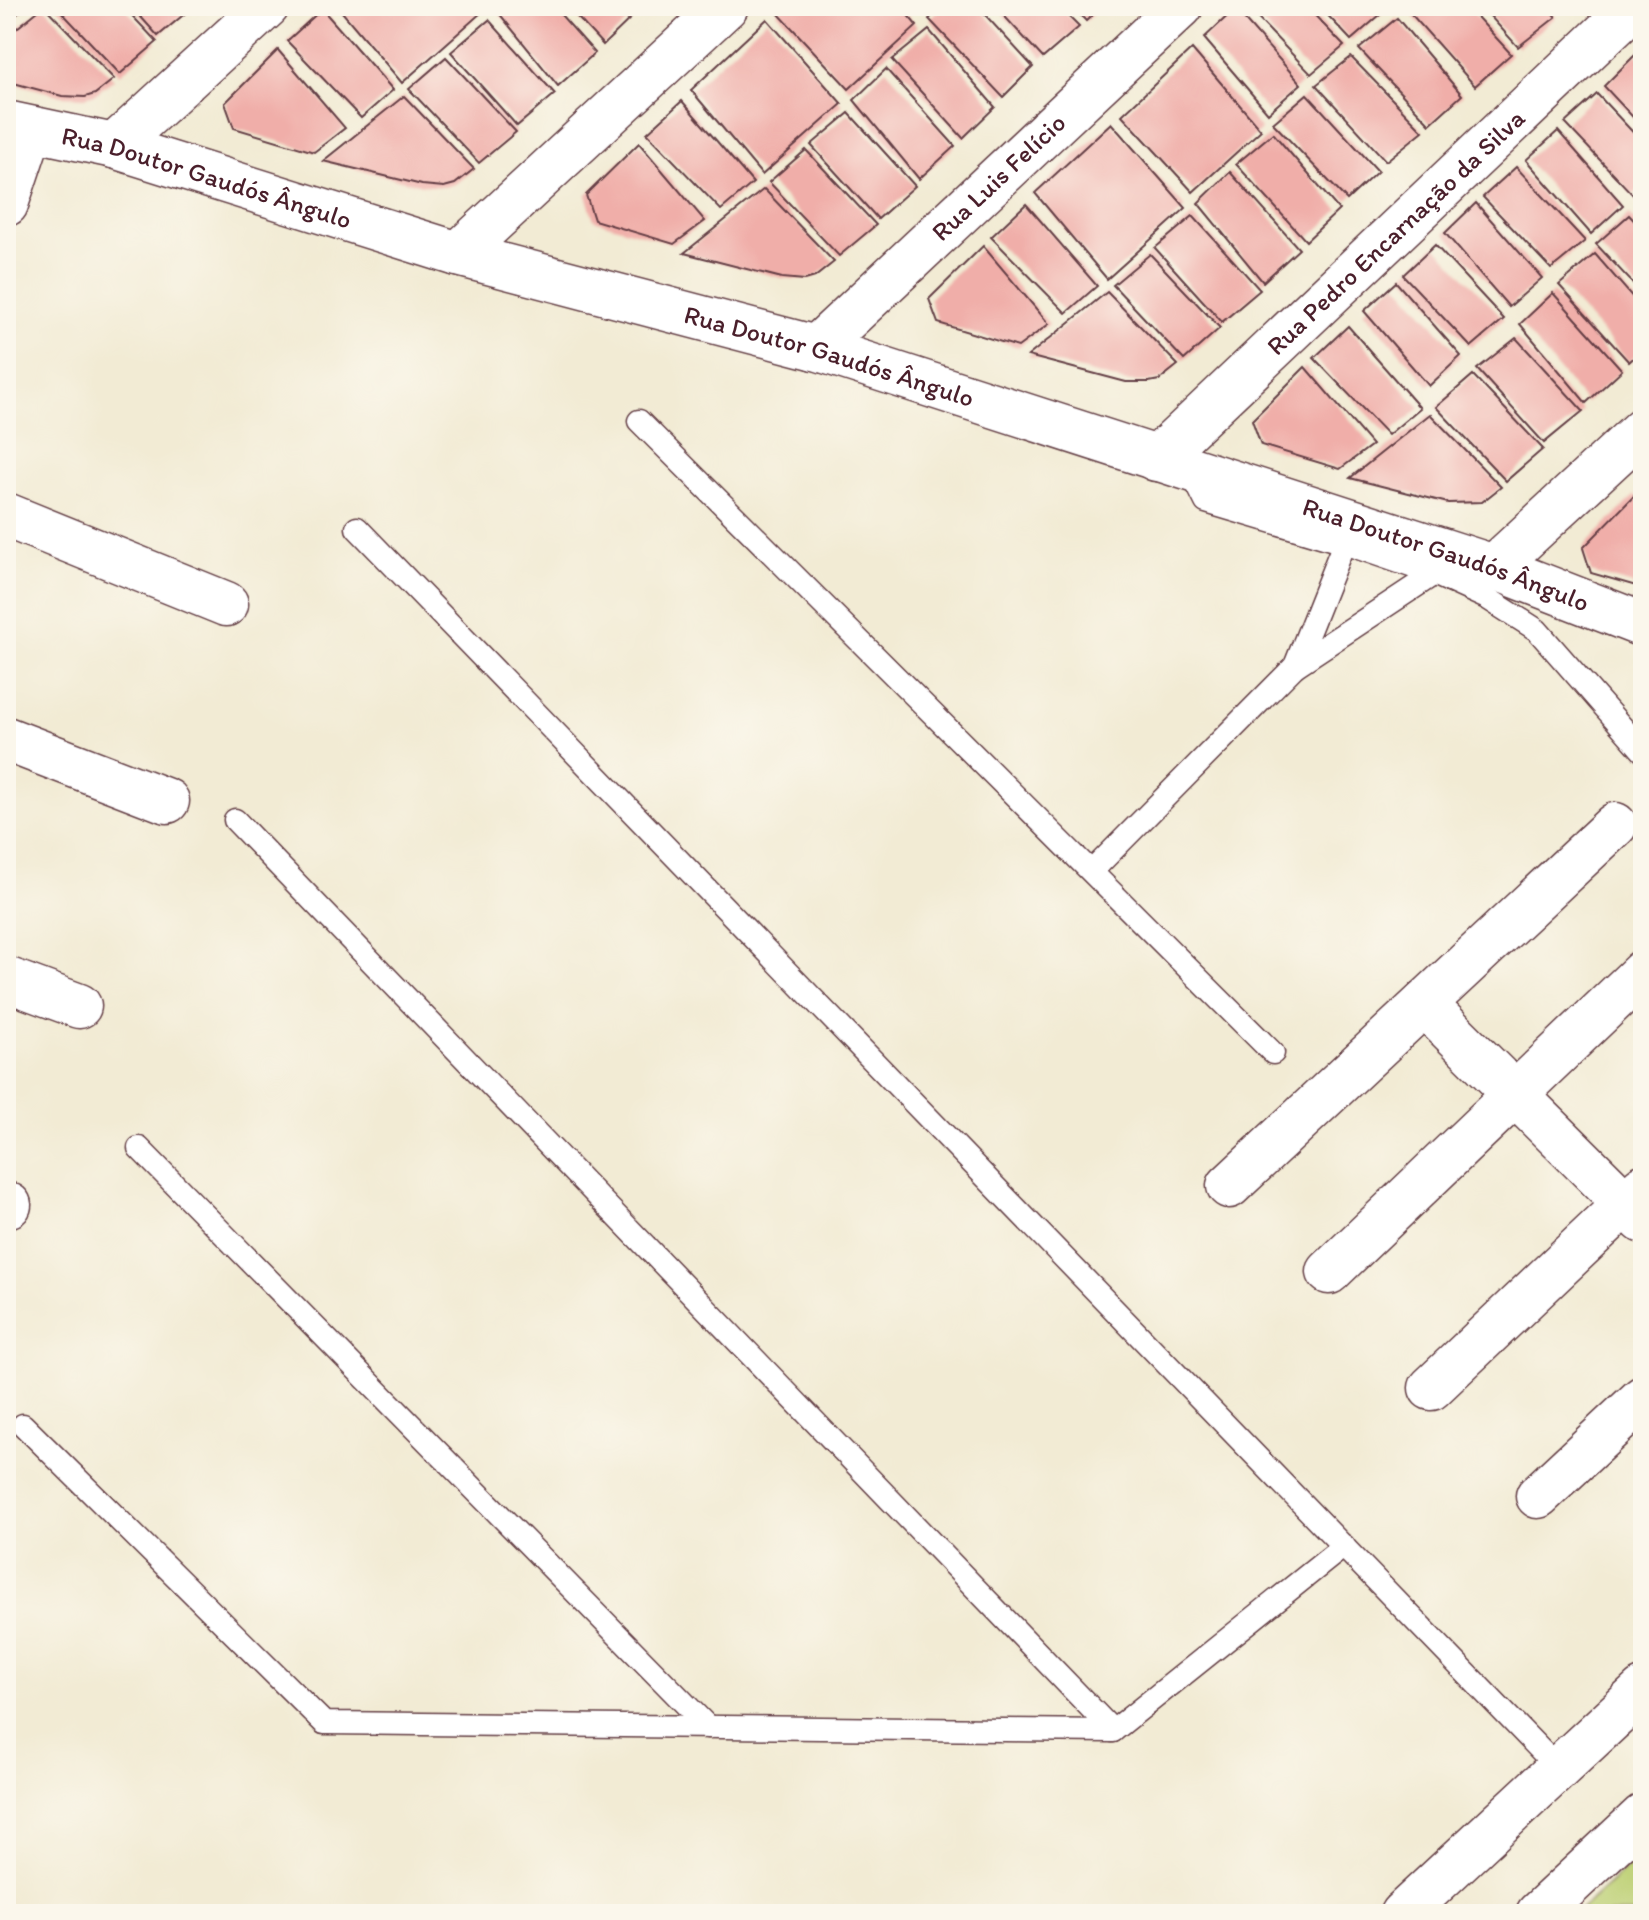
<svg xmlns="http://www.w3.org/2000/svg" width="1649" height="1920" font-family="Itim,sans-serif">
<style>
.green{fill:#bdd074;stroke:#847850;stroke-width:2}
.building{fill:#f0aea9}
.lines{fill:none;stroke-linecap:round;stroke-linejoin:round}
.service-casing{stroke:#633e44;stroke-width:25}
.minor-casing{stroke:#633e44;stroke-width:47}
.tertiary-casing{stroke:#633e44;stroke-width:47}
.service{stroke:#fff;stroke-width:22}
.minor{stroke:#fff;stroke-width:44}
.tertiary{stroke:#fff;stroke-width:44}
.labels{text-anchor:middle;stroke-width:7;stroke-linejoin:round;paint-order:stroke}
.street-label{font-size:26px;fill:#4a1f2b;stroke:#fbf7ec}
</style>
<rect width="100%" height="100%" fill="#fbf7ec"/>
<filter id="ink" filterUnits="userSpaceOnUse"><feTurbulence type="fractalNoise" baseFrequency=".0125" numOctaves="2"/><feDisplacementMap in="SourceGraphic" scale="16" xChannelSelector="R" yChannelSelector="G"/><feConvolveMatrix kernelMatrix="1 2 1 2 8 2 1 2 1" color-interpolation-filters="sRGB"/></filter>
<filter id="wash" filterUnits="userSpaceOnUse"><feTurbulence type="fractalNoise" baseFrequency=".006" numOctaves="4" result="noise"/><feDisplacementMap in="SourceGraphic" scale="32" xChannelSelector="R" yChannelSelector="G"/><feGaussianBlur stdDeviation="1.8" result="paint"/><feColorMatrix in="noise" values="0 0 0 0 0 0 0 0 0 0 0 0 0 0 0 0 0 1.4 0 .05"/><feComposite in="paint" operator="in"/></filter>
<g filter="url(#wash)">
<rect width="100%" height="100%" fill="#f2ebd4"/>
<path class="green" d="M 1643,1853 L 1643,1914 L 1576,1914 Z"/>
<g id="blocks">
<g class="building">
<path d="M 6,6 L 26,6 L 6,24 Z"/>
<path d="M 44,6 L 114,79 L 95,94 L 85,97 L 62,96 L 6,81 L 6,37 Z"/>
<path d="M 56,6 L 123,6 L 157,42 L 120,74 Z"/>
<path d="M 131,6 L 194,6 L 158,36 Z"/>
<path d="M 337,6 L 477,6 L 482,12 L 402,83 Z"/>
<path d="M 495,6 L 553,6 L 595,53 L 558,86 L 494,7 Z"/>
<path d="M 567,6 L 628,6 L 635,14 L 603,45 Z"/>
<path d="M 783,6 L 900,6 L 917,26 L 849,89 L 777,12 Z"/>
<path d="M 944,6 L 977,6 L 1033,67 L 1003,97 L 929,19 Z"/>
<path d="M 995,6 L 1058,6 L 1079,27 L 1043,58 Z"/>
<path d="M 1072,6 L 1102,6 L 1086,21 Z"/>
<path d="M 1246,6 L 1306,6 L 1344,46 L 1311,74 Z"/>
<path d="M 1319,6 L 1386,6 L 1388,8 L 1351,40 Z"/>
<path d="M 1404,6 L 1467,6 L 1511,54 L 1475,86 Z"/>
<path d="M 1481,6 L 1546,6 L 1556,17 L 1518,47 Z"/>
<path d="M 322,9 L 393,90 L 361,118 L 287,41 Z"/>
<path d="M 1235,9 L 1301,84 L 1268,113 L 1204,38 Z"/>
<path d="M 1397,18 L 1462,95 L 1430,124 L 1359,49 Z"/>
<path d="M 767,19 L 842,104 L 762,175 L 691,90 Z"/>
<path d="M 489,20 L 555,94 L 517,126 L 451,52 Z"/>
<path d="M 929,30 L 995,107 L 963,138 L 892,60 Z"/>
<path d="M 1192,49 L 1261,130 L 1193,192 L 1122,115 Z"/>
<path d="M 278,50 L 345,128 L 314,152 L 234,128 L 225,103 Z"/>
<path d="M 1637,53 L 1643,59 L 1643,128 L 1604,86 Z"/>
<path d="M 446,57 L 516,132 L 479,163 L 409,89 Z"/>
<path d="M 1351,57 L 1423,131 L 1386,161 L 1316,85 Z"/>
<path d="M 886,69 L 955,146 L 919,179 L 854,100 Z"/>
<path d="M 1307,94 L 1378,171 L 1347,200 L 1273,123 Z"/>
<path d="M 1597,94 L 1643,143 L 1643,187 L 1633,195 L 1565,123 Z"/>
<path d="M 404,96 L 474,169 L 455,184 L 444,187 L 422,185 L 323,161 Z"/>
<path d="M 682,101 L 753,183 L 721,210 L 647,133 Z"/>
<path d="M 849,113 L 915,186 L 878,219 L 811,145 Z"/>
<path d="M 1111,123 L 1186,208 L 1107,279 L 1035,193 Z"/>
<path d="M 1558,131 L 1623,205 L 1591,234 L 1526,160 Z"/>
<path d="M 1273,133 L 1339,210 L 1306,241 L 1236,164 Z"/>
<path d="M 639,143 L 705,221 L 674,244 L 594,220 L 586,195 Z"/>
<path d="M 806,150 L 876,225 L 839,256 L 769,182 Z"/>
<path d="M 1516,167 L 1585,241 L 1551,269 L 1483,197 Z"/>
<path d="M 1230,172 L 1299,249 L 1263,282 L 1198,203 Z"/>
<path d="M 764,189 L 834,262 L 815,277 L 805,280 L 782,278 L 684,253 Z"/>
<path d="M 1476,203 L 1542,278 L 1509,307 L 1445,233 Z"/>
<path d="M 1026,204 L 1097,286 L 1066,313 L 991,237 Z"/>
<path d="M 1629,215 L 1643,230 L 1643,294 L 1596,244 Z"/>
<path d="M 1193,216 L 1260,290 L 1222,322 L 1155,248 Z"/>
<path d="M 1435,245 L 1504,319 L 1471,347 L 1403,275 Z"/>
<path d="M 983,246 L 1049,324 L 1018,347 L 938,323 L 929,299 Z"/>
<path d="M 1150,254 L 1220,328 L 1184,360 L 1113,285 Z"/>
<path d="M 1595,254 L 1643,309 L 1643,349 L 1629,362 L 1559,285 Z"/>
<path d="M 1396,282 L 1461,356 L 1429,386 L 1364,311 Z"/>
<path d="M 1107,292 L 1178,365 L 1159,380 L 1149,382 L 1126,382 L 1028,356 Z"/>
<path d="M 1553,293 L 1622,370 L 1586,403 L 1520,324 Z"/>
<path d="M 1348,326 L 1420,408 L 1388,435 L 1314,358 Z"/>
<path d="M 1516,338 L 1583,411 L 1544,443 L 1477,369 Z"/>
<path d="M 1305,367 L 1372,445 L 1340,469 L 1261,445 L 1252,420 Z"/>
<path d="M 1473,375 L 1543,449 L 1506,481 L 1436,407 Z"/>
<path d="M 1430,414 L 1501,487 L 1482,502 L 1448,503 L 1350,478 Z"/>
<path d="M 1635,495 L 1643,504 L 1643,588 L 1591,573 L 1583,548 Z"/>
</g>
</g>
</g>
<g filter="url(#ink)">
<use href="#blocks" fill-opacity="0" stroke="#633e44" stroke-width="2"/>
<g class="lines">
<defs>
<g id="service">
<path d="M 639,421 L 1273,1053"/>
<path d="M 1190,470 L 1206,502 L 1344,543 L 1434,574 L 1487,598 L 1537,630 L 1643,751"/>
<path d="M 357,528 L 1559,1769"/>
<path d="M 1295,666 L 1344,543"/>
<path d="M 235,820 L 1113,1731"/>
<path d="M 1092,871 L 1295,666 L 1434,574"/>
<path d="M 139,1148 L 708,1727"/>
<path d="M 23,1425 L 324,1723 L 1113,1731 L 1344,1546"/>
</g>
<g id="minor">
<path d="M 114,146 L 267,6"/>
<path d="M 6,204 L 31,129"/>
<path d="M 458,254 L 726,6"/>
<path id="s1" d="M 816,348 L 1181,6"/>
<path id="s2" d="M 1156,459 L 1634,6"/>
<path d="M 6,515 L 226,604"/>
<path d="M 1494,567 L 1643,429"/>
<path d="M 6,739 L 167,801"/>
<path d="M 6,979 L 79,1006"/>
<path d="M 1424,1004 L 1643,1221"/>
<path d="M 1229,1186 L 1615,825"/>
<path d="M 6,1204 L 9,1205"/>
<path d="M 1329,1272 L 1643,972"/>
<path d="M 1431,1388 L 1643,1187"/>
<path d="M 1538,1496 L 1643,1398"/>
</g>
<g id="tertiary">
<path id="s3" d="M 6,123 L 114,146 L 458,254 L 816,348 L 1494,567 L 1643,625"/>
<path d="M 1402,1914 L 1643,1690"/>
<path d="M 1538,1914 L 1643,1816"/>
</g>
</defs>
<use href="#service" class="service-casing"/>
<use href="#minor" class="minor-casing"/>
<use href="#tertiary" class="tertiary-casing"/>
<use href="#service" class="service"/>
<use href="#minor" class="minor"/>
<use href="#tertiary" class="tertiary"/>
</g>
</g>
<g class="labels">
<g class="street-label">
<text dy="9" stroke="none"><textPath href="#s1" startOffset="250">Rua Luis Felício</textPath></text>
<text dy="9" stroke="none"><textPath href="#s3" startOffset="208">Rua Doutor Gaudós Ângulo</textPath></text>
<text dy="9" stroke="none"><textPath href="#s2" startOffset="330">Rua Pedro Encarnação da Silva</textPath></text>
<text dy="9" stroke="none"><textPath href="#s3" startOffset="856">Rua Doutor Gaudós Ângulo</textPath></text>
<text dy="9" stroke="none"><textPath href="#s3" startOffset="1504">Rua Doutor Gaudós Ângulo</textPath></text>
</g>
</g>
<rect width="1649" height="1920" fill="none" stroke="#fbf7ec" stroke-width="32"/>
</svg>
